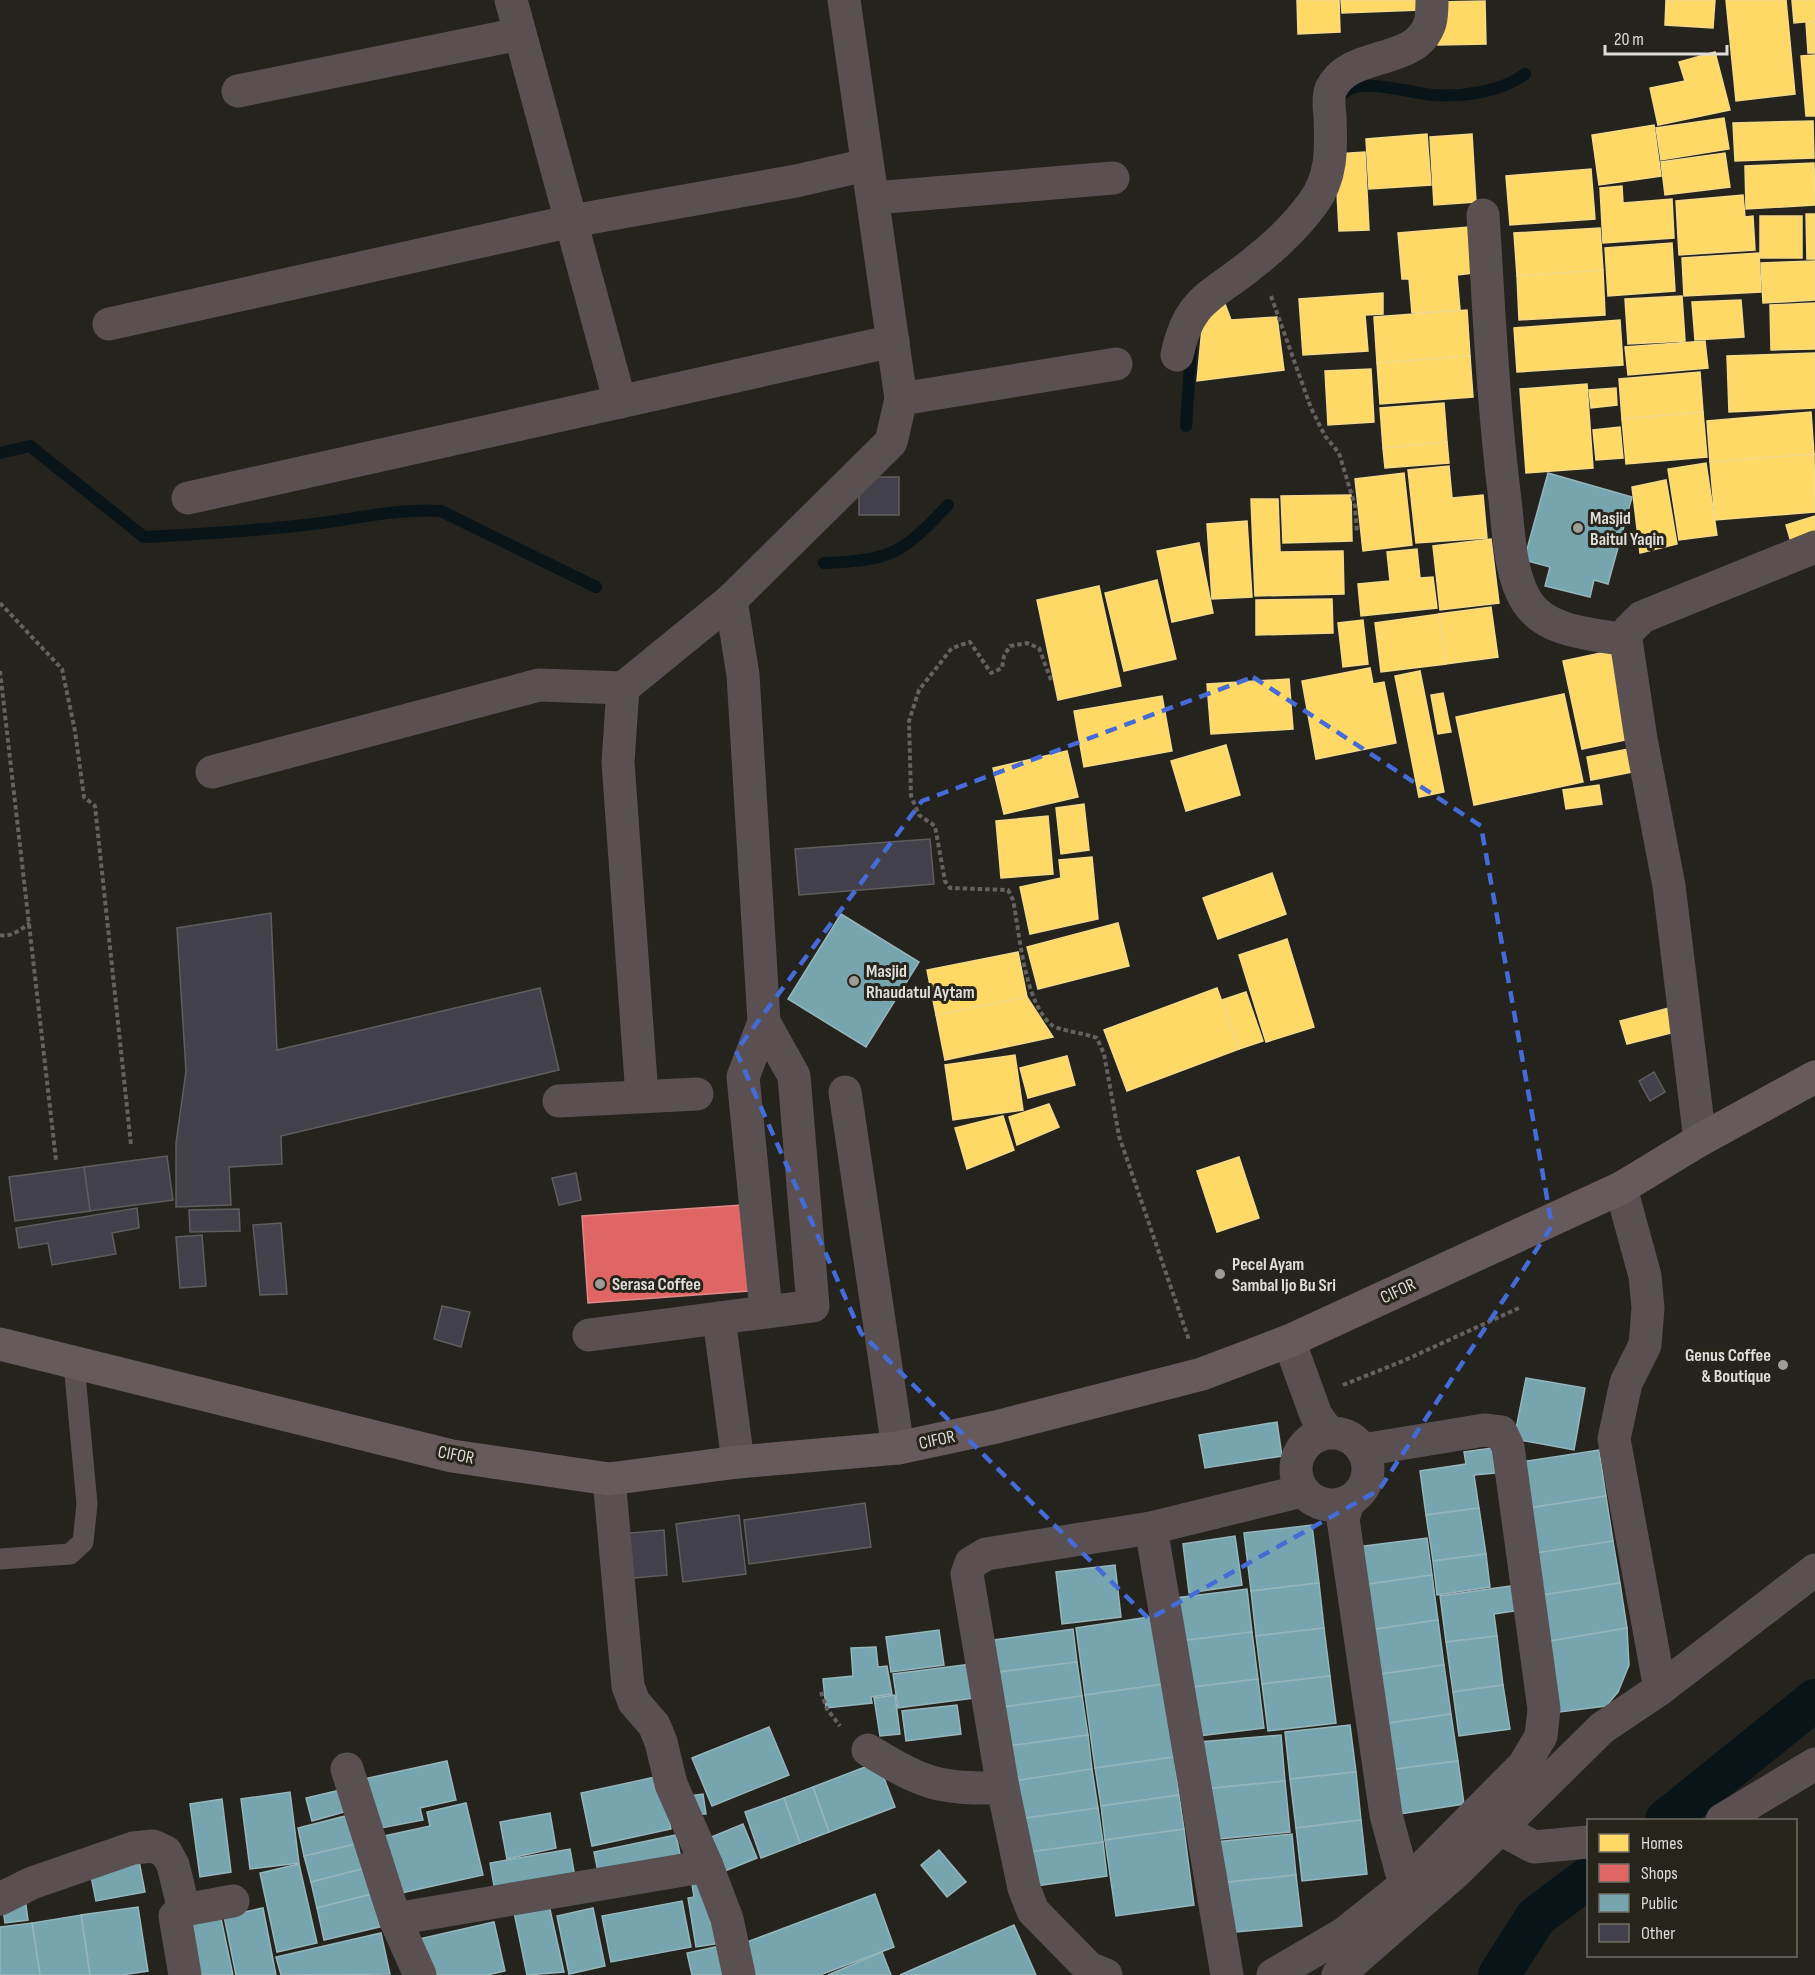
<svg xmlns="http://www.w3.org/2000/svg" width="1815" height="1975" viewBox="0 0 1815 1975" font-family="'Sofia Sans Condensed',sans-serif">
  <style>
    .homes { fill: #ffd966; stroke: #f5da88; stroke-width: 1.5 }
    .shops { fill: #e06666; stroke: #e08a88; stroke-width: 1.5 }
    .public { fill: #76a5af; stroke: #96b6bb; stroke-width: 1.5 }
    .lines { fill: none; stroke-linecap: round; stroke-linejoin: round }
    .stream { stroke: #081417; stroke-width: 12 }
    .canal { stroke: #081417; stroke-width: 42 }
    .building { fill: #42404a; stroke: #5f5e5e; stroke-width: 1.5 }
    .path { stroke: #676060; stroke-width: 4; stroke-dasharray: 4.5 3; stroke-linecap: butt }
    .lane { stroke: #5a5052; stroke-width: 21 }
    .street { stroke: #5a5052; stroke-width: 33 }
    .secondary { stroke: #665a5c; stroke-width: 33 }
    .marked { fill: none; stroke: #446bd8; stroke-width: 4.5; stroke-dasharray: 12 8; stroke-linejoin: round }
    .poi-dot { fill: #9e9c96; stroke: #27241b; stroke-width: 2 }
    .labels { text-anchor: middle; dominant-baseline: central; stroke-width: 6; stroke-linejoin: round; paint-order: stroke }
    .poi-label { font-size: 18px; font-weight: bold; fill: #dfddd7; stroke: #27241b; text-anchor: start }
    .street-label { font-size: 18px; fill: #dfddd7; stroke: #27241b }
  </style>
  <rect width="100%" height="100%" fill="#24231e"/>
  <!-- homes -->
  <g class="homes">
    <path d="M1297 0H1339L1340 32 1298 34Z"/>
    <path d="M1341 0H1421V10L1342 13Z"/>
    <path d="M1666 0H1715L1713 28 1665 25Z"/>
    <path d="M1726 0H1786L1795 94 1736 101Z"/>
    <path d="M1792 0H1815V21L1794 23Z"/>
    <path d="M1485 1 1486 44 1438 45 1437 2Z"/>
    <path d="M1806 22H1815V53H1808Z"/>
    <path d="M1715 52 1730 110 1658 125 1650 88 1685 81 1679 62Z"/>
    <path d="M1815 55V116H1806L1801 56Z"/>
    <path d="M1724 118 1729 149 1661 160 1656 128Z"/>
    <path d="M1813 121 1814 158 1735 161 1733 123Z"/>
    <path d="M1654 125 1661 176 1599 185 1592 135Z"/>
    <path d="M1427 134 1431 185 1369 189 1366 139Z"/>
    <path d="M1472 134 1476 202 1434 205 1430 137Z"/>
    <path d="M1365 152 1369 230 1339 231 1335 154Z"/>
    <path d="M1725 153 1730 187 1665 195 1661 162Z"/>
    <path d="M1814 163 1815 205 1746 209 1745 166Z"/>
    <path d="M1591 169 1595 219 1510 225 1506 176Z"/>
    <path d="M1622 186 1623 203 1672 199 1674 238 1603 243 1600 188Z"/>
    <path d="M1743 195 1745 217 1753 216 1755 250 1679 255 1676 201Z"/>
    <path d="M1806 214H1815V259H1807Z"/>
    <rect x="1760" y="216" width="42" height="42"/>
    <path d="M1469 227 1473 273 1457 275 1460 310 1412 313 1409 279H1402L1398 233Z"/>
    <path d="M1600 228 1603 270 1517 276 1514 233Z"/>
    <path d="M1672 243 1675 291 1608 296 1605 248Z"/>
    <path d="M1759 253 1761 292 1684 296 1682 258Z"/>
    <path d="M1815 261V300L1763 303 1761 263Z"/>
    <path d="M1603 270 1605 315 1519 320 1517 276Z"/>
    <path d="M1383 293V314L1365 315 1368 351 1303 355 1299 299Z"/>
    <path d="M1682 296 1685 341 1628 344 1625 299Z"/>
    <path d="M1741 300 1744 337 1695 340 1692 302Z"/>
    <path d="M1815 303V349L1771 350 1770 305Z"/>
    <path d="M1225 304 1231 320 1277 317 1284 370 1197 381 1203 318Z"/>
    <path d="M1467 310 1470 356 1377 363 1374 317Z"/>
    <path d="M1620 320 1623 365 1517 372 1514 328Z"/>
    <path d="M1705 341 1708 368 1628 375 1625 347Z"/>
    <path d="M1815 353V408L1729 412 1727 356Z"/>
    <path d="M1470 356 1473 397 1380 404 1377 363Z"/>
    <path d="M1371 369 1374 422 1328 425 1325 371Z"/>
    <path d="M1700 372 1703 412 1622 419 1619 379Z"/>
    <path d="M1587 384 1593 468 1526 473 1520 389Z"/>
    <path d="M1616 388 1617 405 1591 408 1589 390Z"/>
    <path d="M1444 403 1447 442 1383 448 1380 408Z"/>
    <path d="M1703 412 1707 457 1626 464 1622 419Z"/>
    <path d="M1811 412 1814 454 1710 462 1707 421Z"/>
    <path d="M1620 427 1623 458 1596 460 1593 430Z"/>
    <path d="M1447 442 1449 463 1385 468 1383 448Z"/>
    <path d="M1814 454 1815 512 1715 520 1710 462Z"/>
    <path d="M1706 463 1717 535 1679 540 1668 469Z"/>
    <path d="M1449 466 1452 498 1483 495 1487 538 1416 543 1408 470Z"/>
    <path d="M1404 473 1412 545 1363 551 1355 479Z"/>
    <path d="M1666 480 1677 544 1640 553 1632 487Z"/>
    <path d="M1351 495 1352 541 1283 543 1281 496Z"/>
    <path d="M1251 499H1278L1280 552 1343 551 1344 594 1255 596Z"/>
    <path d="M1815 516V542L1793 549 1786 525Z"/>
    <path d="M1247 521 1252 597 1212 599 1207 524Z"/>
    <path d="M1491 539 1499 603 1440 610 1433 546Z"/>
    <path d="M1199 543 1213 613 1172 622 1157 551Z"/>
    <path d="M1417 549 1420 578 1433 577 1437 608 1361 616 1358 584 1390 581 1387 552Z"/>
    <path d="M1157 580 1176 659 1124 671 1105 593Z"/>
    <path d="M1099 586 1121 686 1058 700 1037 600Z"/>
    <path d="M1332 599 1333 633 1256 635V600Z"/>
    <path d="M1491 607 1498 657 1446 664 1439 614Z"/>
    <path d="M1439 614 1446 664 1381 672 1375 623Z"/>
    <path d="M1363 620 1368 664 1343 667 1338 623Z"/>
    <path d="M1615 650 1635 738 1582 749 1563 661Z"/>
    <path d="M1370 668 1373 684 1384 682 1396 743 1316 759 1302 681Z"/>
    <path d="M1420 671 1444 792 1419 797 1395 676Z"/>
    <path d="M1289 679 1293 729 1211 734 1207 684Z"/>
    <path d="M1443 693 1451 732 1438 734 1431 695Z"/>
    <path d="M1564 694 1583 782 1474 805 1456 717Z"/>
    <path d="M1162 696 1172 751 1084 767 1074 711Z"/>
    <path d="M1226 745 1240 795 1186 811 1171 761Z"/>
    <path d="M1634 748 1638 771 1591 780 1587 757Z"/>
    <path d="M1067 751 1078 797 1004 814 993 768Z"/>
    <path d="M1599 785 1602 804 1566 809 1563 790Z"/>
    <path d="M1084 804 1089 850 1061 854 1056 808Z"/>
    <path d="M1048 816 1053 874 1001 878 996 821Z"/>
    <path d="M1092 857 1098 919 1030 934 1020 887 1061 878 1059 860Z"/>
    <path d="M1272 873 1286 914 1218 939 1203 898Z"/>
    <path d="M1118 923 1129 966 1038 989 1027 947Z"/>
    <path d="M1287 939 1314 1027 1266 1042 1239 955Z"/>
    <path d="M1018 952 1027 997 936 1015 927 970Z"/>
    <path d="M1217 988 1239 1049 1127 1091 1104 1030Z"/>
    <path d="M1246 992 1263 1041 1239 1049 1222 1000Z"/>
    <path d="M1027 997 1053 1037 945 1060 936 1015Z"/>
    <path d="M1669 1008 1675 1032 1627 1044 1620 1021Z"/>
    <path d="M1015 1055 1023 1110 953 1120 945 1065Z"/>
    <path d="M1067 1056 1075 1085 1028 1098 1020 1068Z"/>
    <path d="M1049 1104 1059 1127 1017 1145 1009 1117Z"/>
    <path d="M1003 1116 1014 1150 967 1169 955 1128Z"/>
    <path d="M1239 1157 1259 1218 1217 1232 1197 1171Z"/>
  </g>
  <!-- shops -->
  <path class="shops" d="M742 1205 749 1291 588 1303 582 1216Z"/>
  <!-- public -->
  <g class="public">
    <path d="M1548 473 1632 497 1608 584 1594 580 1590 597 1545 586 1550 567 1524 560Z"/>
    <path d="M841 914 919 962 866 1047 788 999Z"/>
    <path d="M1526 1378 1585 1388 1574 1450 1514 1439Z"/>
    <path d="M1277 1422 1282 1456 1205 1468 1199 1435Z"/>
    <path d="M1492 1448 1495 1473 1474 1475 1479 1508 1426 1515 1420 1471 1466 1464 1464 1452Z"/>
    <path d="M1599 1450 1606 1496 1529 1508 1521 1462Z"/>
    <path d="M1606 1496 1613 1541 1536 1553 1529 1508Z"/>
    <path d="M1479 1508 1486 1554 1433 1561 1426 1515Z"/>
    <path d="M1312 1525 1319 1583 1251 1591 1244 1533Z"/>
    <path d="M1235 1536 1242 1585 1189 1593 1183 1544Z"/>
    <path d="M1427 1538 1432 1575 1362 1585 1357 1547Z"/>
    <path d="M1613 1541 1620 1583 1543 1595 1536 1553Z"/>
    <path d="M1486 1554 1490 1587 1437 1595 1433 1561Z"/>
    <path d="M1115 1565 1121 1617 1062 1624 1056 1572Z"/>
    <path d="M1432 1575 1438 1620 1369 1630 1362 1585Z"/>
    <path d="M1319 1583 1324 1628 1256 1636 1251 1591Z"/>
    <path d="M1620 1583 1627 1628 1550 1641 1543 1595Z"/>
    <path d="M1517 1585 1520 1610 1494 1614 1497 1636 1446 1642 1440 1596Z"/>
    <path d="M1247 1589 1252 1632 1180 1641 1175 1598Z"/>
    <path d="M1155 1616 1164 1684 1085 1695 1076 1628Z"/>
    <path d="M1438 1620 1444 1665 1374 1675 1369 1630Z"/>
    <path d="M1324 1628 1330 1676 1262 1684 1256 1636Z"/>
    <path d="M1627 1628 1629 1665 1618 1692 1606 1706 1560 1712 1550 1641Z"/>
    <path d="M1073 1629 1077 1662 999 1672 994 1640Z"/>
    <path d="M939 1630 944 1665 891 1672 886 1637Z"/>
    <path d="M1252 1632 1258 1679 1185 1688 1180 1641Z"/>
    <path d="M1497 1636 1503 1685 1453 1692 1446 1642Z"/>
    <path d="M876 1647 878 1667 887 1666 892 1694 871 1697 872 1703 826 1708 823 1679 853 1676 851 1648Z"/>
    <path d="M1077 1662 1082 1696 1003 1707 999 1672Z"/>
    <path d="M971 1664 974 1698 898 1708 893 1674Z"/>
    <path d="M1444 1665 1451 1714 1382 1724 1374 1675Z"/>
    <path d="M1330 1676 1336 1723 1268 1731 1262 1684Z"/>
    <path d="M1258 1679 1264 1728 1191 1737 1185 1688Z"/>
    <path d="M1164 1684 1174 1757 1095 1768 1085 1695Z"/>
    <path d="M1503 1685 1510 1729 1459 1736 1453 1692Z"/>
    <path d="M895 1695 900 1734 880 1736 874 1698Z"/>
    <path d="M1082 1696 1088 1735 1009 1746 1003 1707Z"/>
    <path d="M957 1705 961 1734 906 1741 902 1711Z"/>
    <path d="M1451 1714 1458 1761 1388 1770 1382 1724Z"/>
    <path d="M1350 1725 1356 1772 1290 1779 1285 1732Z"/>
    <path d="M769 1727 789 1775 712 1806 692 1758Z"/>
    <path d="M1088 1735 1092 1769 1014 1781 1009 1746Z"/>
    <path d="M1281 1735 1285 1781 1204 1789 1199 1742Z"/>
    <path d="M1174 1757 1179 1795 1101 1806 1095 1768Z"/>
    <path d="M447 1761 456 1800 420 1808 423 1820 371 1830 359 1780Z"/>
    <path d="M1458 1761 1464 1804 1394 1815 1388 1770Z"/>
    <path d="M878 1762 895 1807 829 1832 813 1787Z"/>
    <path d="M1092 1769 1098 1808 1019 1819 1014 1781Z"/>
    <path d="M1356 1772 1361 1820 1296 1828 1290 1779Z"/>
    <path d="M660 1776 671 1829 592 1846 581 1793Z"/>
    <path d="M1285 1781 1290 1832 1209 1840 1204 1789Z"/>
    <path d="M813 1787 829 1832 800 1843 784 1798Z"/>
    <path d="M349 1788 355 1809 312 1821 306 1798Z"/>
    <path d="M290 1792 299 1863 250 1869 241 1799Z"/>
    <path d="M703 1794 706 1814H690L680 1797Z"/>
    <path d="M1179 1795 1184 1829 1105 1840 1101 1806Z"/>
    <path d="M784 1798 800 1843 761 1858 745 1812Z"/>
    <path d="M222 1799 231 1872 200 1877 190 1804Z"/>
    <path d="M466 1803 483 1875 392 1895 379 1837 430 1826 427 1812Z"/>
    <path d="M1098 1808 1103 1842 1023 1853 1019 1819Z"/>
    <path d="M550 1813 556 1848 507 1859 500 1822Z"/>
    <path d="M353 1814 360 1843 304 1856 298 1828Z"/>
    <path d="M1361 1820 1367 1874 1302 1881 1296 1828Z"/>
    <path d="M743 1824 757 1858 715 1875 702 1841Z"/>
    <path d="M1184 1829 1194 1905 1116 1916 1105 1840Z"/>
    <path d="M1292 1834 1296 1875 1219 1883 1215 1842Z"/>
    <path d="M676 1835 682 1864 600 1881 594 1852Z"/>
    <path d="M1103 1842 1107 1876 1029 1887 1023 1853Z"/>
    <path d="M360 1843 366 1868 311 1882 304 1856Z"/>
    <path d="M570 1849 576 1883 496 1897 490 1863Z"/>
    <path d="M939 1850 966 1882 947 1897 921 1865Z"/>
    <path d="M139 1861 145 1892 96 1901 90 1871Z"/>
    <path d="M299 1864 317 1943 277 1952 260 1873Z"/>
    <path d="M366 1868 372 1894 317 1908 311 1882Z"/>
    <path d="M690 1871 710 1895 722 1943 696 1947 688 1898 694 1897Z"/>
    <path d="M1296 1875 1302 1926 1225 1933 1219 1883Z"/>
    <path d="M372 1894 380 1927 324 1940 317 1908Z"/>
    <path d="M875 1894 894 1947 820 1975H750L739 1945Z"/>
    <path d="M25 1898 28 1920 5 1923 2 1901Z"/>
    <path d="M682 1901 691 1947 611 1962 602 1916Z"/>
    <path d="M549 1905 564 1972 527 1975 514 1912Z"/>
    <path d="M138 1907 148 1971 122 1975H90L81 1915Z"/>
    <path d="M263 1908 276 1975H236L224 1916Z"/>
    <path d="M593 1908 605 1966 569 1974 557 1916Z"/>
    <path d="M220 1914 233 1975H196L185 1921Z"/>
    <path d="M81 1915 90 1975H40L32 1923Z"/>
    <path d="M494 1922 505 1971 487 1975H427L419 1939Z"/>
    <path d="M32 1923 40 1975H0V1927Z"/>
    <path d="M1014 1925 1036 1975H900Z"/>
    <path d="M381 1933 390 1974 281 1975 276 1957Z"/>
    <path d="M725 1945 732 1975H692L687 1953Z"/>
    <path d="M882 1952 891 1975H828Z"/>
  </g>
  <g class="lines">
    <!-- stream -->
    <g class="stream">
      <path d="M1339 97C1342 95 1347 90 1350 89 1371 80 1411 93 1433 95 1462 97 1502 92 1525 74"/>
      <path d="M1186 426 1191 349"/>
      <path d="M0 453 30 446 144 537C201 534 257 531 313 524 356 519 398 508 441 511L596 587"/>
      <path d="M824 563C892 560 902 554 948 505"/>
    </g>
    <!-- canal -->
    <g class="canal">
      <path d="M1666 1820 1815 1700"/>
      <path d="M1499 1975 1536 1917 1588 1878"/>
    </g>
  </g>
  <!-- building -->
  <g class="building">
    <rect x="859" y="477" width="40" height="38"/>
    <path d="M930 839 934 884 799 895 795 849Z"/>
    <path d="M271 913 277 1050 540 988 559 1070 281 1136 282 1164 229 1167 231 1205 176 1207V1143L186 1071 177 928Z"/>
    <path d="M1654 1072 1665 1092 1650 1101 1639 1081Z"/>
    <path d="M167 1156 173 1200 90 1211 84 1167Z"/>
    <path d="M84 1167 90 1211 15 1221 9 1177Z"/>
    <path d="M576 1173 581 1200 559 1205 552 1178Z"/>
    <path d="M137 1208 139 1228 112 1233 116 1254 52 1265 48 1243 19 1248 16 1228Z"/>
    <path d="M239 1209 240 1231 190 1232 189 1210Z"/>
    <path d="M281 1223 287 1294 260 1295 253 1225Z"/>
    <path d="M202 1235 206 1286 180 1288 176 1237Z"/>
    <path d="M442 1306 470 1312 461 1347 434 1339Z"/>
    <path d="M865 1503 871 1547 749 1564 744 1520Z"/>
    <path d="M739 1515 746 1574 683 1582 676 1524Z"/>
    <path d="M664 1530 667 1575 623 1579 620 1534Z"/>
  </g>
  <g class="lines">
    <!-- path -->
    <g class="path">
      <path d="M1271 296 1311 408 1325 436 1339 453 1355 506 1357 533"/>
      <path d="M0 603 62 669 75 731 84 797 95 806 131 1145"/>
      <path d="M0 671 56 1160"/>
      <path d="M1051 680 1039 648 1027 643 1010 646 1004 656 1002 668 991 673 970 642 952 648 919 690 909 721 911 796 919 815 935 826 945 881 950 888 1008 890 1013 900C1020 934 1024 1004 1053 1026 1059 1030 1087 1034 1097 1038L1104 1054 1119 1136 1189 1340"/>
      <path d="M0 935C11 938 21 929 30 923"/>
      <path d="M1343 1385 1403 1361 1521 1307"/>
      <path d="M821 1692 827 1709 840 1726"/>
    </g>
    <!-- lane -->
    <path class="lane" d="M0 1559 70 1554 83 1542 87 1504 74 1364"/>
    <!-- street -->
    <g class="street">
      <path d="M511 0 620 402"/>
      <path d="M238 91 519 34"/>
      <path d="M874 198 1113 178"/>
      <path d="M1483 215C1489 310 1493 405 1505 500 1509 532 1509 573 1527 602 1547 633 1594 634 1626 640"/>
      <path d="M109 324 572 221 796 181 866 165"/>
      <path d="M1177 355C1189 298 1212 297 1252 264 1274 247 1297 225 1313 203 1333 176 1331 147 1330 116 1329 108 1328 96 1331 89 1350 49 1416 67 1430 23 1432 16 1432 7 1432 0"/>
      <path d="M901 399 1116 364"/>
      <path d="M188 498 893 341"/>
      <path d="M731 600 743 675 764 1022 743 1077 766 1311"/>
      <path d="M212 772 539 685 623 688"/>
      <path d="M845 1092 898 1448"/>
      <path d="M642 1096 618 762 623 688 731 600 891 442 901 399 844 0"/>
      <path d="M559 1101 697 1094"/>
      <path d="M1700 1140 1669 886 1641 739 1626 640 1628 631 1642 617 1815 547"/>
      <path d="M1621 1188 1645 1276 1648 1308 1645 1345 1626 1383 1614 1439 1660 1689"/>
      <path d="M719 1318 813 1306 794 1076 764 1022"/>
      <path d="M589 1335 719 1318 738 1462"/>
      <path d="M1289 1341 1316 1415 1328 1432"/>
      <circle cx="1332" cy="1469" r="36"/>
      <path d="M609 1479 628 1686 634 1702 654 1725 661 1742 671 1784 707 1866 727 1919 739 1975"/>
      <path d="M1348 1502 1343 1519 1386 1815 1405 1885"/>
      <path d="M1151 1528 1227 1975"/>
      <path d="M868 1750C924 1784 937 1789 1003 1788"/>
      <path d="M347 1769 395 1919 420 1975"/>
      <path d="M1722 1820 1815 1764"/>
      <path d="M1500 1829 1534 1847 1588 1842"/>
      <path d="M0 1899 32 1883 133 1848 153 1846 166 1852 173 1865 184 1910"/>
      <path d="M395 1919 707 1866"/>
      <path d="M185 1975 175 1916 184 1910 233 1901"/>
      <path d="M1106 1975 1089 1968 1033 1911 1024 1888 1003 1788 967 1574 971 1563 986 1554 1151 1528 1302 1491"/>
      <path d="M1273 1975 1345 1933 1405 1885 1524 1765 1541 1736 1544 1709 1508 1447 1501 1432 1484 1430 1363 1450"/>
      <path d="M1338 1975 1457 1871 1602 1728 1660 1689 1815 1570"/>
    </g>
    <!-- secondary -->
    <path class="secondary" d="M0 1344 452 1456 609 1479 738 1462 898 1448 996 1427 1202 1374 1289 1341 1621 1188 1700 1140 1815 1077"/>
  </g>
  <!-- marked area -->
  <path class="marked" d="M1253 677 1481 826 1552 1226 1379 1490 1149 1619 861 1333 736 1051 922 801Z"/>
  <!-- markers -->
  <g class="poi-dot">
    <circle cx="1578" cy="528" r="6"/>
    <circle cx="854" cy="981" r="6"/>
    <circle cx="1220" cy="1274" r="6"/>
    <circle cx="600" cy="1284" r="6"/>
    <circle cx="1783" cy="1365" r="6"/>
  </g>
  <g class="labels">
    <!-- poi labels -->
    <g class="poi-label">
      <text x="1590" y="518">Masjid<tspan x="1590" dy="21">Baitul Yaqin</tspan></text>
      <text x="866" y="971">Masjid<tspan x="866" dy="21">Rhaudatul Aytam</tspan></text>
      <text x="1232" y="1264">Pecel Ayam<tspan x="1232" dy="21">Sambal Ijo Bu Sri</tspan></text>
      <text x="612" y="1284">Serasa Coffee</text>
      <text x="1771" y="1355" text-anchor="end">Genus Coffee<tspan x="1771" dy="21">&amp; Boutique</tspan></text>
    </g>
    <!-- street labels -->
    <g class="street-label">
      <text transform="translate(1398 1291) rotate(-25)">CIFOR</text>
      <text transform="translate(937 1440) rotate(-12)">CIFOR</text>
      <text transform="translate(456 1455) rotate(11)">CIFOR</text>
    </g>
  </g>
  <!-- legend -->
  <rect x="1587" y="1819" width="210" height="138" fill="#27241b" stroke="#716e66" stroke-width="1.5"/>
  <rect x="1599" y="1834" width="30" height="18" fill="#ffd966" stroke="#716e66" stroke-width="1.5"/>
  <text x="1641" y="1849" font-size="18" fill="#dfddd7">Homes</text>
  <rect x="1599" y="1864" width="30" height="18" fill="#e06666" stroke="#716e66" stroke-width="1.5"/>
  <text x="1641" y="1879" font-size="18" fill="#dfddd7">Shops</text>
  <rect x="1599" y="1894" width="30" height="18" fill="#76a5af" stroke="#716e66" stroke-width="1.5"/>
  <text x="1641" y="1909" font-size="18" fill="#dfddd7">Public</text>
  <rect x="1599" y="1924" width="30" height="18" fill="#42404a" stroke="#716e66" stroke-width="1.5"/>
  <text x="1641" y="1939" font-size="18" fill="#dfddd7">Other</text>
  <!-- scale -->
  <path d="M1605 45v9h122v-9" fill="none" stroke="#dfddd7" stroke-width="3"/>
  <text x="1614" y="45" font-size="18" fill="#dfddd7" stroke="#27241b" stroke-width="4.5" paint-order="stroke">20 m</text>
</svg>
